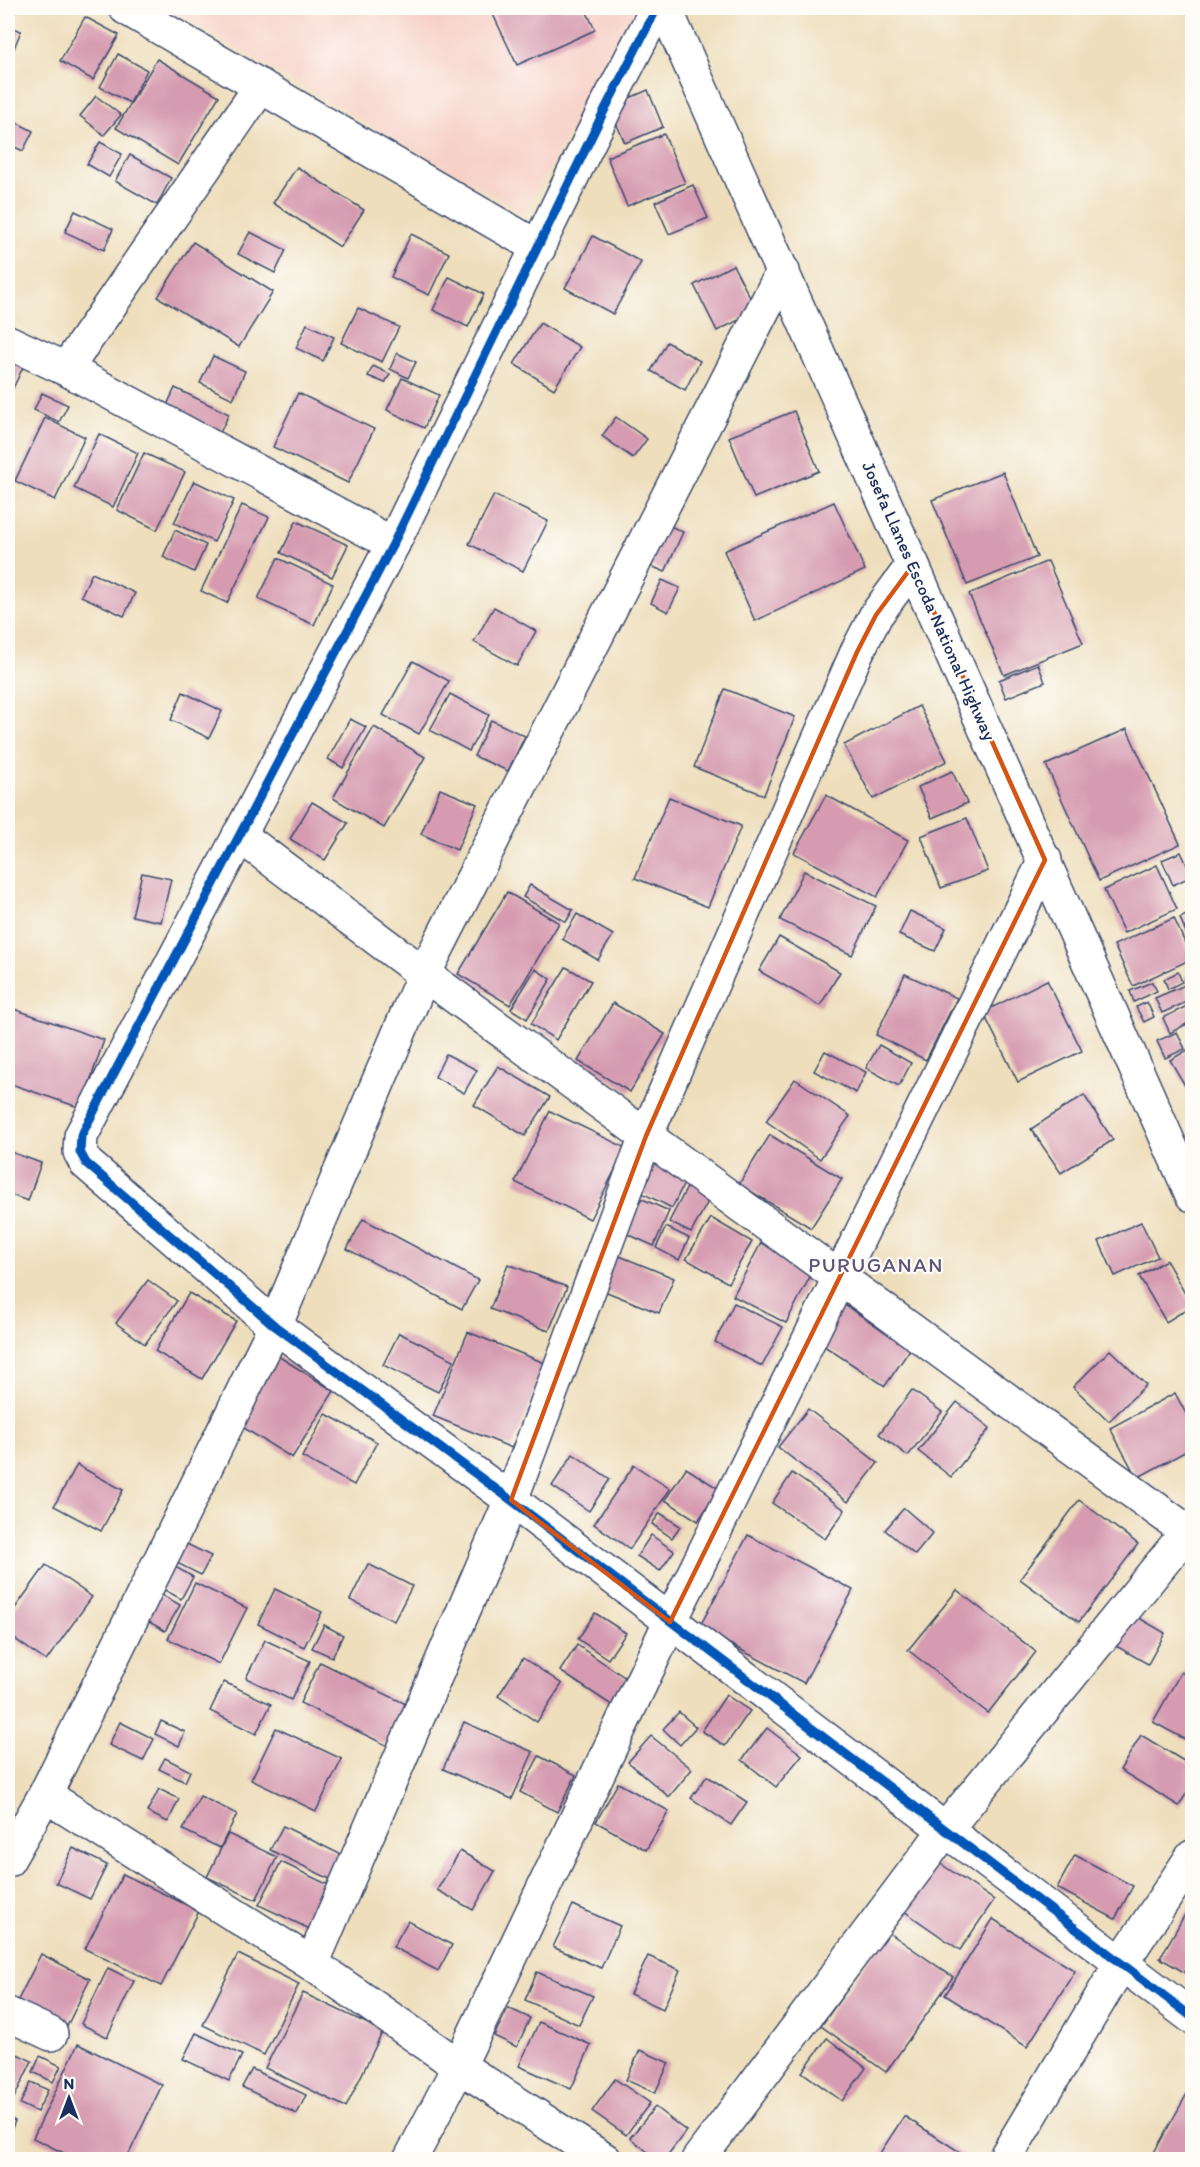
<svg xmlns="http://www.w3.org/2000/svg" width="1200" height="2167" viewBox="0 0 1200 2167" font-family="Itim,sans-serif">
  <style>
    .built { fill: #f7d1c8 }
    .building { fill: #d69bb0 }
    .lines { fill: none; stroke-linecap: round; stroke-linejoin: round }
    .minor-casing { stroke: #3b496c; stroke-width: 36 }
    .major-casing { stroke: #3b496c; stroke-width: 36 }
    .minor { stroke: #fff; stroke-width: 33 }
    .major { stroke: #fff; stroke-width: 33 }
    .cycleway-casing { stroke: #fdfcf7; stroke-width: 13 }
    .cycleway { stroke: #0057b8; stroke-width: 9 }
    .marked { fill: none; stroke: #d45514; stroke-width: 4.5; stroke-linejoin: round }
    .labels { text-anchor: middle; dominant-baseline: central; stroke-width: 4.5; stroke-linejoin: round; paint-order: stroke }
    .street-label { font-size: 18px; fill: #1b2f5e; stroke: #fdfcf7 }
    .quarter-label { font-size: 21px; letter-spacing: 1.5px; fill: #5c557b; stroke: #fdfcf7 }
  </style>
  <rect width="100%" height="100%" fill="#fdfcf7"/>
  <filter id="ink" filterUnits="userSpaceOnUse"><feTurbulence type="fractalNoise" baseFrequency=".0167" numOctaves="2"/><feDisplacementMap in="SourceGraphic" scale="12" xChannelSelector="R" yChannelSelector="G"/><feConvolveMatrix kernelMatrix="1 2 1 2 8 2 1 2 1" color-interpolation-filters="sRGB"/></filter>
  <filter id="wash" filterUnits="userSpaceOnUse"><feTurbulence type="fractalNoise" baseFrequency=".008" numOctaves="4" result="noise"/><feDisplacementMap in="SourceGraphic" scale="24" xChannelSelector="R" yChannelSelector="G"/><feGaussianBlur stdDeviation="1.35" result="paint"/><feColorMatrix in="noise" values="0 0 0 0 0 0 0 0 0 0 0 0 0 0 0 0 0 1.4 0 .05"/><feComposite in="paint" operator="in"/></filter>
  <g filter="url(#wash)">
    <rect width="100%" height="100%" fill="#eedebc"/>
    <!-- built -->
    <path class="built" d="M166 8H635L637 12 524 213Z"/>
    <g id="blocks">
      <!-- building -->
      <g class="building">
        <path d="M490 8H585L595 30 517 65Z"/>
        <path d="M85 17 119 35 93 80 60 61Z"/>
        <path d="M8 26 21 31 8 63Z"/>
        <path d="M118 54 147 70 130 103 100 87Z"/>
        <path d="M157 59 219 96 178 165 116 128Z"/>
        <path d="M648 90 663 127 625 143 609 107Z"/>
        <path d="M96 96 121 115 104 135 80 116Z"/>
        <path d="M8 118 33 131 23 151 8 144Z"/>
        <path d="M664 134 685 183 627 206 607 157Z"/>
        <path d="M100 142 122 154 109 177 87 164Z"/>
        <path d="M130 155 171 178 157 205 115 181Z"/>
        <path d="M297 167 364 210 340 247 273 203Z"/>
        <path d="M693 185 708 218 669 234 655 202Z"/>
        <path d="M75 211 113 229 104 250 65 232Z"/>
        <path d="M250 232 286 250 275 273 238 254Z"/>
        <path d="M411 234 449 253 429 295 391 277Z"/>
        <path d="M593 236 641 262 613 314 565 288Z"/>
        <path d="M193 242 273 292 239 347 158 297Z"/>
        <path d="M733 265 757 311 717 331 694 285Z"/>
        <path d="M449 277 484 294 468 327 433 310Z"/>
        <path d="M358 308 399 327 382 362 341 343Z"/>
        <path d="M540 323 580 347 554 389 514 364Z"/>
        <path d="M307 324 334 337 323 361 296 348Z"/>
        <path d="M667 342 700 361 685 390 651 371Z"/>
        <path d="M397 353 416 362 408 378 390 369Z"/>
        <path d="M213 356 245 371 233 399 200 383Z"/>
        <path d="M8 359 23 367 8 399Z"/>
        <path d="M373 366 390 374 385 383 368 376Z"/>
        <path d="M402 378 439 395 424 428 387 410Z"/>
        <path d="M175 388 229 414 216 441 162 416Z"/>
        <path d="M42 393 68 405 59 422 34 410Z"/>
        <path d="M298 393 374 429 348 483 273 447Z"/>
        <path d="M794 411 819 471 754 498 729 437Z"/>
        <path d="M616 417 647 439 633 458 602 436Z"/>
        <path d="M45 418 85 437 55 500 15 481Z"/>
        <path d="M99 434 138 453 113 507 74 488Z"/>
        <path d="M144 453 185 472 157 530 117 510Z"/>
        <path d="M1003 472 1037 557 967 585 932 500Z"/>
        <path d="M194 481 234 500 214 542 174 523Z"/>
        <path d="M494 495 548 521 523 571 469 544Z"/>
        <path d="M834 502 865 570 755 621 724 551Z"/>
        <path d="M242 505 269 517 227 603 201 591Z"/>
        <path d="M296 521 348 545 332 577 281 553Z"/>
        <path d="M664 523 683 532 665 572 644 563Z"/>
        <path d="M175 530 206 545 194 572 163 557Z"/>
        <path d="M278 558 333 584 314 625 258 599Z"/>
        <path d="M1048 561 1083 643 1004 675 969 594Z"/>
        <path d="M92 573 135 593 124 616 81 596Z"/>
        <path d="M662 580 680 588 668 612 651 603Z"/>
        <path d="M494 607 536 631 517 666 474 642Z"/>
        <path d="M413 661 449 681 419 734 383 715Z"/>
        <path d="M1038 664 1045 682 1006 698 999 680Z"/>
        <path d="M725 689 795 717 764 795 694 767Z"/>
        <path d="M183 692 222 711 209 738 171 720Z"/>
        <path d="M450 694 489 715 469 751 430 730Z"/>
        <path d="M919 706 947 761 873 799 844 745Z"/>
        <path d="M350 719 366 727 343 768 328 759Z"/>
        <path d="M491 720 525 736 508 771 474 756Z"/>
        <path d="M374 727 425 757 384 828 333 798Z"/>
        <path d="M1127 729 1180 844 1099 881 1046 765Z"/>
        <path d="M952 771 967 803 932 818 918 787Z"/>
        <path d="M440 789 477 804 457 850 421 834Z"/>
        <path d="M826 795 908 840 877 897 794 853Z"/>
        <path d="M669 797 741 826 708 907 635 878Z"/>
        <path d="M312 802 348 823 325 860 290 839Z"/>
        <path d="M967 818 988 871 941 888 921 836Z"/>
        <path d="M1181 852 1192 876 1173 885 1162 860Z"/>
        <path d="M1157 865 1177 909 1124 933 1104 890Z"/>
        <path d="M804 871 876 906 852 955 780 920Z"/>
        <path d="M142 873 171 879 161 922 132 916Z"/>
        <path d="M530 885 573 910 566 922 523 897Z"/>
        <path d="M507 892 559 923 510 1005 458 974Z"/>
        <path d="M910 911 946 928 935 951 899 935Z"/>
        <path d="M1192 912V946L1180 918Z"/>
        <path d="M577 914 613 935 598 960 562 939Z"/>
        <path d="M1174 918 1192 959 1133 986 1114 945Z"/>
        <path d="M779 937 840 972 820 1006 759 971Z"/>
        <path d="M566 967 591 981 556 1040 531 1024Z"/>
        <path d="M535 969 551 979 527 1019 511 1009Z"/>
        <path d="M1178 972 1182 982 1168 989 1164 979Z"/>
        <path d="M1192 973V992L1185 977Z"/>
        <path d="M905 974 957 998 926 1060 876 1035Z"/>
        <path d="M1047 980 1082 1051 1018 1082 983 1012Z"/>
        <path d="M1152 982 1157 991 1134 1002 1130 991Z"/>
        <path d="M1185 985 1191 1000 1162 1013 1155 998Z"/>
        <path d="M1147 1002 1154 1017 1144 1022 1136 1007Z"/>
        <path d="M613 1003 665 1034 630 1092 578 1061Z"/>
        <path d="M1191 1004 1192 1021 1170 1033 1163 1018Z"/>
        <path d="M8 1007 104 1040 81 1108 8 1083Z"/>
        <path d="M1177 1032 1185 1049 1165 1058 1157 1041Z"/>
        <path d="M879 1045 911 1063 899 1086 866 1068Z"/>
        <path d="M1191 1048 1192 1086 1187 1089 1170 1060Z"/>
        <path d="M825 1051 866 1072 856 1093 814 1071Z"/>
        <path d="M446 1054 477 1070 464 1093 435 1077Z"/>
        <path d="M498 1066 550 1097 525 1136 474 1105Z"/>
        <path d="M795 1079 850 1116 820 1159 766 1121Z"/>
        <path d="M1084 1095 1113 1140 1061 1173 1031 1129Z"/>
        <path d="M550 1111 626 1148 590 1219 515 1182Z"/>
        <path d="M770 1135 842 1179 811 1228 739 1184Z"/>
        <path d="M8 1151 41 1163 28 1201 8 1194Z"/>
        <path d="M655 1159 688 1175 672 1208 638 1191Z"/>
        <path d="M691 1180 713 1192 691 1233 669 1222Z"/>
        <path d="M638 1197 669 1211 654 1246 623 1232Z"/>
        <path d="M711 1218 752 1242 728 1283 686 1259Z"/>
        <path d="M363 1219 478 1280 462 1309 347 1249Z"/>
        <path d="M1141 1222 1158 1257 1115 1276 1099 1241Z"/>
        <path d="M666 1227 689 1238 679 1260 656 1248Z"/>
        <path d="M761 1243 814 1269 786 1323 733 1296Z"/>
        <path d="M612 1253 674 1278 659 1313 597 1288Z"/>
        <path d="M1166 1260 1192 1306 1166 1322 1139 1276Z"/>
        <path d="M508 1264 567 1287 549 1331 490 1309Z"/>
        <path d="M148 1280 177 1301 145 1344 116 1323Z"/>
        <path d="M189 1293 236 1321 202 1379 155 1351Z"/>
        <path d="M840 1302 911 1348 885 1386 815 1340Z"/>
        <path d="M734 1303 783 1327 762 1366 715 1342Z"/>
        <path d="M468 1332 547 1364 512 1448 433 1416Z"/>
        <path d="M399 1333 454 1360 438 1392 383 1365Z"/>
        <path d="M1110 1350 1146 1385 1109 1421 1073 1387Z"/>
        <path d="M278 1356 334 1391 292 1458 236 1423Z"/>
        <path d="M912 1390 942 1412 908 1456 879 1434Z"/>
        <path d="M1175 1393 1192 1425V1448L1137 1478 1110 1428Z"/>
        <path d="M957 1402 990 1428 951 1477 918 1451Z"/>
        <path d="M808 1409 878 1463 848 1502 778 1447Z"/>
        <path d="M326 1414 377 1442 354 1485 302 1457Z"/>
        <path d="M573 1454 610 1479 589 1511 552 1486Z"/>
        <path d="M77 1465 123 1490 101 1531 54 1506Z"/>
        <path d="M634 1465 670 1489 630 1549 594 1524Z"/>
        <path d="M686 1468 719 1489 698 1521 665 1500Z"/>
        <path d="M792 1473 845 1510 825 1539 772 1503Z"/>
        <path d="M1079 1500 1138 1544 1079 1622 1020 1579Z"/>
        <path d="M904 1508 933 1533 915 1555 885 1530Z"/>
        <path d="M660 1513 680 1526 672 1538 652 1524Z"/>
        <path d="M651 1535 674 1551 660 1571 637 1556Z"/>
        <path d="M748 1535 853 1590 804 1683 699 1628Z"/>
        <path d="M179 1540 211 1556 201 1575 169 1559Z"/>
        <path d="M165 1561 193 1577 181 1599 152 1583Z"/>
        <path d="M368 1564 412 1586 394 1621 350 1600Z"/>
        <path d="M46 1565 92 1597 46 1661 8 1634V1618Z"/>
        <path d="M195 1583 247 1608 219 1664 168 1639Z"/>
        <path d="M152 1589 180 1605 165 1631 137 1615Z"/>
        <path d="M275 1589 322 1612 304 1647 258 1624Z"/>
        <path d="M957 1590 1036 1652 988 1713 908 1650Z"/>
        <path d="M595 1613 626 1633 608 1659 578 1639Z"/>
        <path d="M1134 1615 1165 1633 1148 1664 1116 1646Z"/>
        <path d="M324 1625 343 1635 332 1657 312 1648Z"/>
        <path d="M265 1640 310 1661 291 1700 246 1678Z"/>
        <path d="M577 1645 636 1685 619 1710 560 1671Z"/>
        <path d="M523 1658 562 1684 537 1722 498 1696Z"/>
        <path d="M320 1662 408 1705 388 1746 300 1703Z"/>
        <path d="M1181 1672 1192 1678V1743L1153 1722Z"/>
        <path d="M224 1682 271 1704 256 1734 210 1711Z"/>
        <path d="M726 1695 750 1711 725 1746 702 1731Z"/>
        <path d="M679 1712 696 1727 680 1745 663 1729Z"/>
        <path d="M161 1721 185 1732 179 1746 155 1734Z"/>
        <path d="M120 1722 154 1739 143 1761 109 1745Z"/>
        <path d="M464 1722 533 1752 512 1799 443 1769Z"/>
        <path d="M276 1728 342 1759 316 1811 251 1780Z"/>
        <path d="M767 1728 802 1755 776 1787 742 1760Z"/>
        <path d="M1141 1735 1192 1766V1784L1179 1806 1120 1770Z"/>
        <path d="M651 1736 692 1769 669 1797 628 1762Z"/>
        <path d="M539 1756 576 1775 557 1812 520 1792Z"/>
        <path d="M165 1758 190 1771 185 1782 159 1769Z"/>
        <path d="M707 1776 747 1802 731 1825 691 1798Z"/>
        <path d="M8 1783 13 1785 8 1796Z"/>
        <path d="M618 1783 669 1811 646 1850 596 1822Z"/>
        <path d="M159 1789 179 1799 168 1822 147 1812Z"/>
        <path d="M200 1796 237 1814 220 1848 183 1830Z"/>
        <path d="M283 1826 344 1856 332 1880 270 1850Z"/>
        <path d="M228 1834 277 1857 256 1900 207 1877Z"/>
        <path d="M73 1848 107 1865 90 1899 56 1883Z"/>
        <path d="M460 1851 495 1871 473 1910 437 1890Z"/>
        <path d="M1075 1855 1133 1886 1115 1919 1057 1888Z"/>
        <path d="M281 1862 335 1888 314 1931 259 1905Z"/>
        <path d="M938 1862 994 1900 960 1950 904 1911Z"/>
        <path d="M123 1874 199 1911 161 1986 85 1949Z"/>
        <path d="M573 1905 620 1926 601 1968 553 1947Z"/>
        <path d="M1187 1911 1192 1914V1977L1160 1958Z"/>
        <path d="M993 1919 1075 1971 1027 2047 945 1995Z"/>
        <path d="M408 1921 452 1945 438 1971 393 1947Z"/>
        <path d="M888 1932 953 1977 886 2072 821 2026Z"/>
        <path d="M41 1954 90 1979 67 2026 17 2002Z"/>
        <path d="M238 1954 299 1984 264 2055 203 2025Z"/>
        <path d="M648 1956 680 1970 663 2009 630 1994Z"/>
        <path d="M108 1968 134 1981 107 2037 81 2024Z"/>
        <path d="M537 1972 593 1996 579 2025 525 2000Z"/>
        <path d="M303 1993 383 2031 346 2107 265 2068Z"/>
        <path d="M508 2008 530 2018 517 2047 494 2036Z"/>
        <path d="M539 2022 591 2045 571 2089 519 2066Z"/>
        <path d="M196 2033 242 2055 229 2081 183 2059Z"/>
        <path d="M827 2038 866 2068 842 2101 802 2072Z"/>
        <path d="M78 2044 162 2085 126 2160H78L33 2138Z"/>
        <path d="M640 2050 669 2063 655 2093 626 2080Z"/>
        <path d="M11 2051 32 2061 13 2100 8 2097V2057Z"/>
        <path d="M40 2056 61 2066 53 2082 33 2072Z"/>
        <path d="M252 2069 306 2095 297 2114 242 2087Z"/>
        <path d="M615 2079 650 2103 626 2135 592 2111Z"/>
        <path d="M31 2082 48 2090 37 2112 20 2104Z"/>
        <path d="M1192 2085V2160H1158L1152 2156Z"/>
        <path d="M655 2107 686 2131 664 2160H658L630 2138Z"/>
        <path d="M904 2116 966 2156 963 2160H890L880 2153Z"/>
        <path d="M8 2117 15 2121 8 2137Z"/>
      </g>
    </g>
  </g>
  <g filter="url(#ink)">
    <use href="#blocks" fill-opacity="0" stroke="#3b496c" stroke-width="1.5"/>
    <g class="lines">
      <!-- minor casing -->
      <g class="minor-casing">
        <g id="minor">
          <path d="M126 8 539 248"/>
          <path d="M657 8 606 107 393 544 81 1136 80 1152 86 1163 275 1326 511 1500 1192 2017"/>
          <path d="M8 342 66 369 393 544"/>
          <path d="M66 369 261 86"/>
          <path d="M239 835 424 974 1192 1535"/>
          <path d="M45 1795 312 1964 459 2066 605 2160"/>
          <path d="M8 1860 45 1795 275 1326 424 974 783 271"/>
          <path d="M312 1964 511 1500 646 1136 857 652 876 615 913 565"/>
          <path d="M8 2014 51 2034"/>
          <path d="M410 2160 459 2066 670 1622 1045 860"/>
          <path d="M698 2160 946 1829 1188 1531"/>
          <path d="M1004 2160 1122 1962 1192 1857"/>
        </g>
      </g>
      <!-- major casing -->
      <g class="major-casing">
        <path id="major" d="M665 8 1192 1195"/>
      </g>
      <!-- minor -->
      <use href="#minor" class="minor"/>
      <!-- major -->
      <use href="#major" class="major"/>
      <!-- cycleway casing -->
      <g class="cycleway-casing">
        <path id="cycleway" d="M657 8 606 107 393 544 81 1136 80 1152 86 1163 275 1326 511 1500 1192 2017"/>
      </g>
      <!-- cycleway -->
      <use href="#cycleway" class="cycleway"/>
    </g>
  </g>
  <!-- marked area -->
  <path class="marked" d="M913 565 1045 860 670 1622 511 1500 646 1136 857 652 876 615Z"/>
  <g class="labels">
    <!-- street labels -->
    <g class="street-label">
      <text transform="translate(929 601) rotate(66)">Josefa Llanes Escoda National Highway</text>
    </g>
    <!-- quarter labels -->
    <g class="quarter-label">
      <text x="876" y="1264">PURUGANAN</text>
    </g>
  </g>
  <!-- margin -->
  <rect width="1200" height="2167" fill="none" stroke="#fdfcf7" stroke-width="30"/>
  <!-- north arrow -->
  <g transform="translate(69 2098)" stroke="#fdfcf7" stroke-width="4.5" paint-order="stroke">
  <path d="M0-4.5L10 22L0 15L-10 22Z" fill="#1b2f5e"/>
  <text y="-9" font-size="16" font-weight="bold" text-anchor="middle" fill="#1b2f5e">N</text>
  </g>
</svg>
